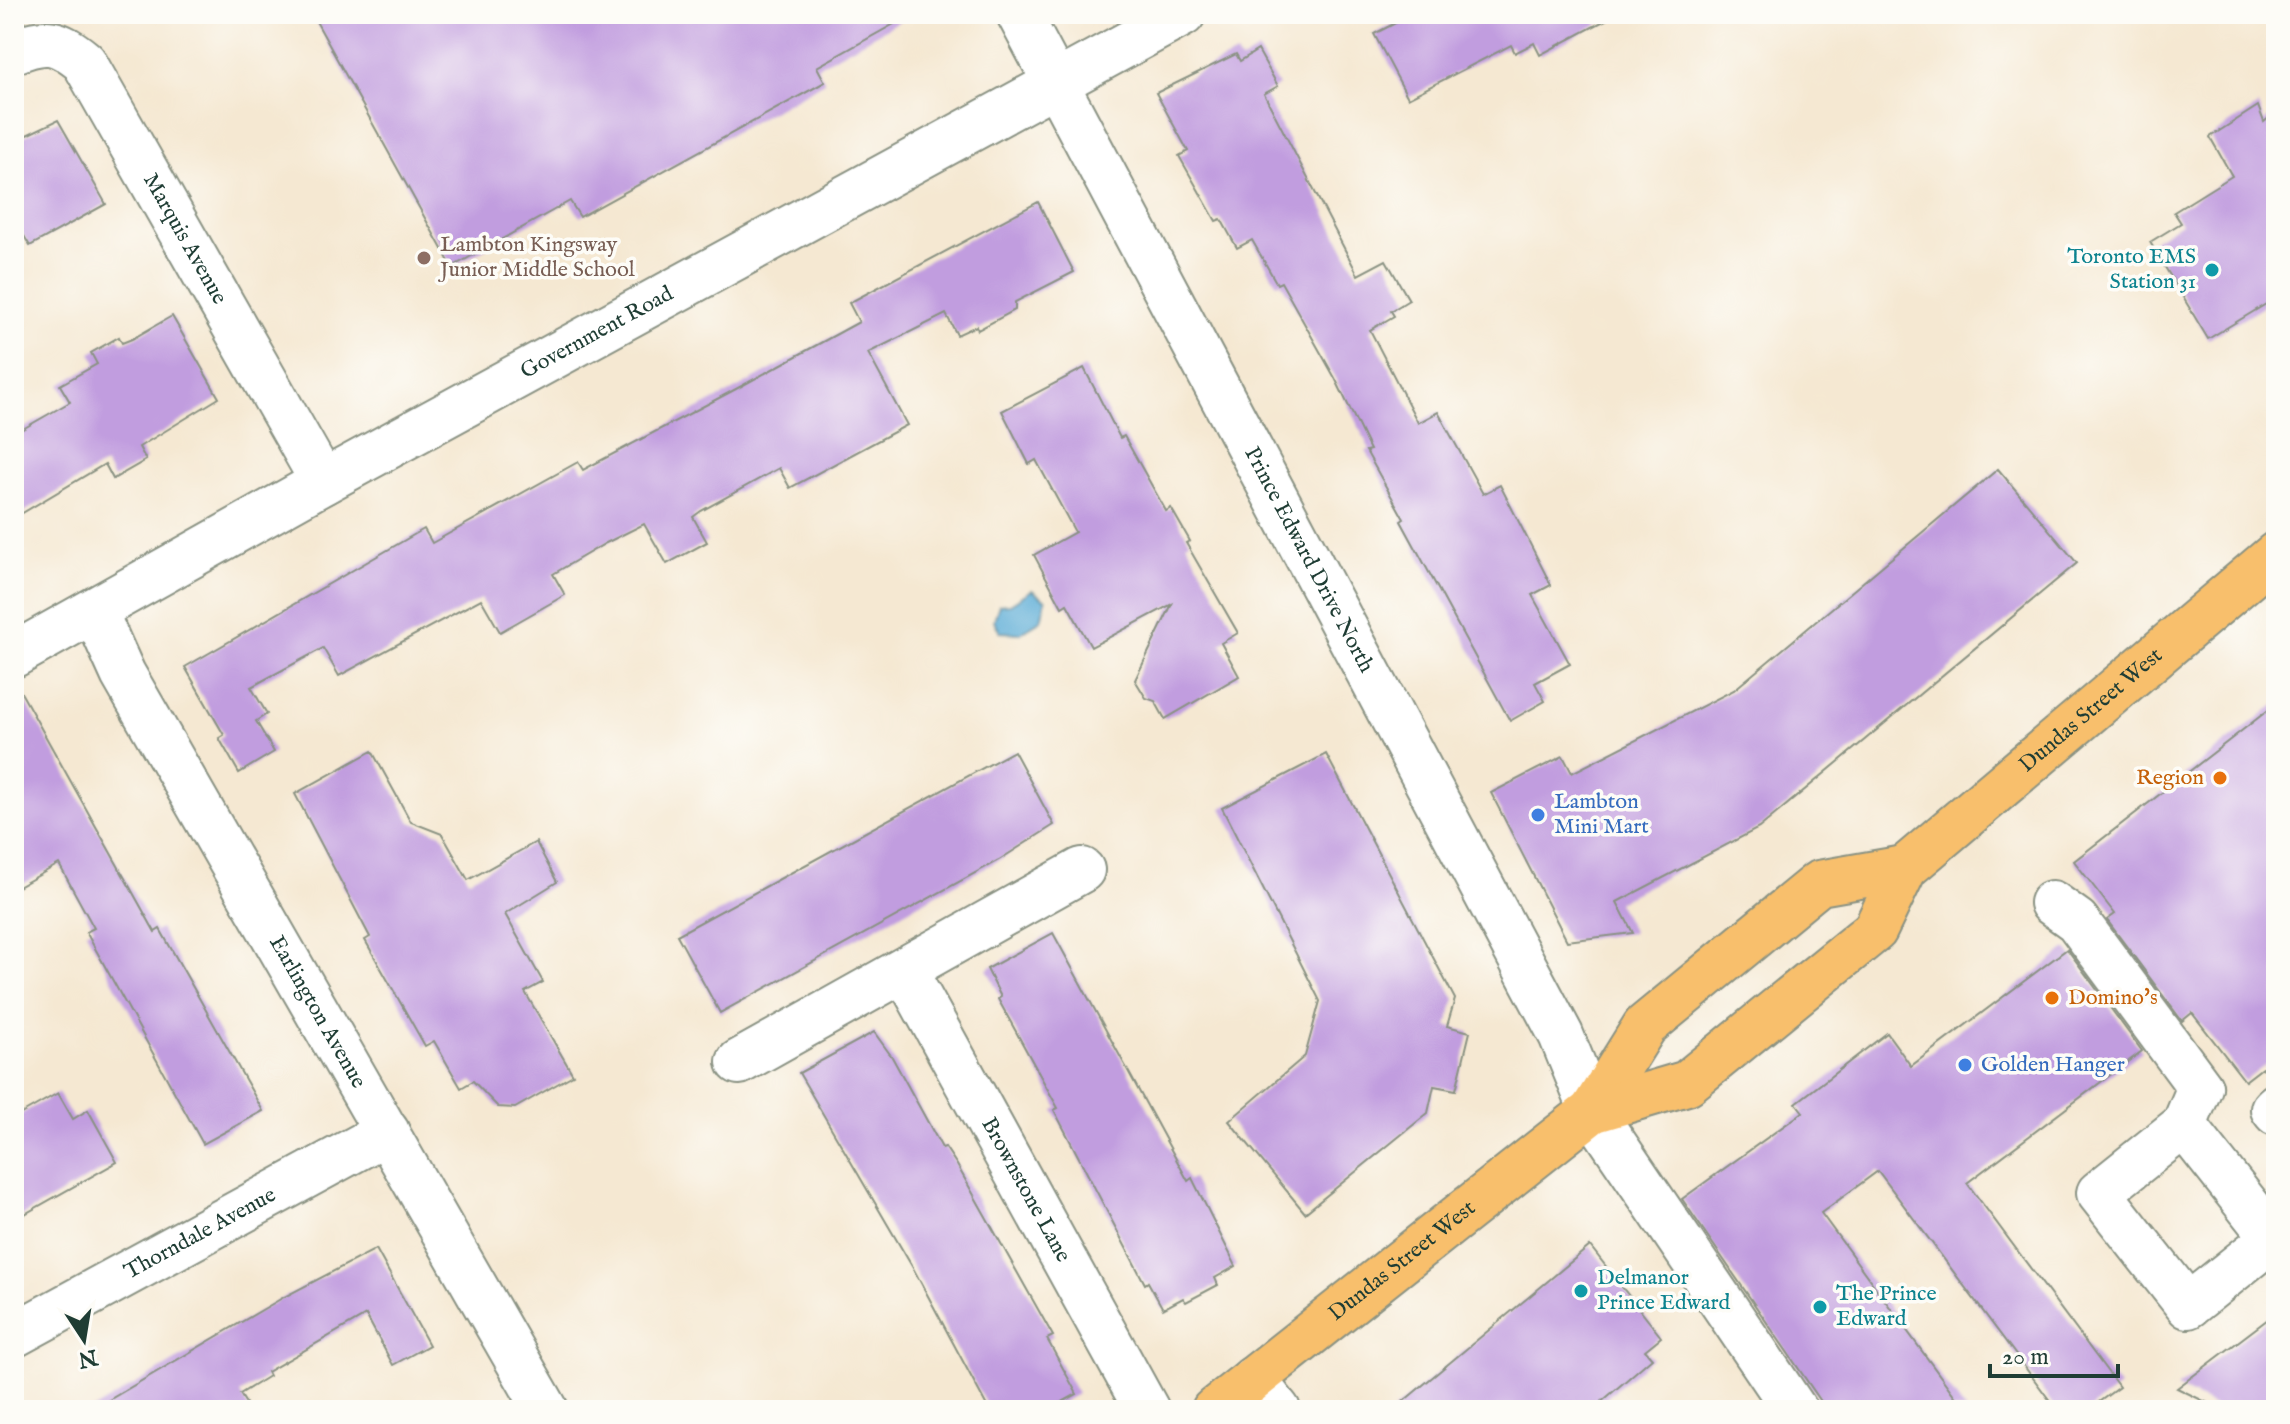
<svg xmlns="http://www.w3.org/2000/svg" width="2290" height="1424" viewBox="0 0 2290 1424" font-family="'IM FELL English',serif">
  <style>
    .water { fill: #5dadd7; stroke: #3e7586; stroke-width: 2 }
    .building { fill: #c19ddf }
    .lines { fill: none; stroke-linecap: round; stroke-linejoin: round }
    .minor-casing { stroke: #8a9283; stroke-width: 48 }
    .major-casing { stroke: #8a9283; stroke-width: 48 }
    .minor { stroke: #fff; stroke-width: 44 }
    .major { stroke: #f8bf6c; stroke-width: 44 }
    .education-dot { fill: #8d6e63; stroke: #fdfcf7; stroke-width: 3 }
    .culture-dot { fill: #0f9aa8; stroke: #fdfcf7; stroke-width: 3 }
    .food-dot { fill: #e8710a; stroke: #fdfcf7; stroke-width: 3 }
    .shop-dot { fill: #3f7fe0; stroke: #fdfcf7; stroke-width: 3 }
    .labels { text-anchor: middle; dominant-baseline: central; stroke-width: 7; stroke-linejoin: round; paint-order: stroke }
    .street-label { font-size: 22px; fill: #1f3d34; stroke: #fdfcf7 }
    .education-label { font-size: 22px; fill: #785e54; stroke: #fdfcf7; text-anchor: start }
    .culture-label { font-size: 22px; fill: #0d838f; stroke: #fdfcf7; text-anchor: start }
    .food-label { font-size: 22px; fill: #c56008; stroke: #fdfcf7; text-anchor: end }
    .shop-label { font-size: 22px; fill: #366cbe; stroke: #fdfcf7; text-anchor: start }
  </style>
  <rect width="100%" height="100%" fill="#fdfcf7"/>
  <filter id="ink" filterUnits="userSpaceOnUse"><feTurbulence type="fractalNoise" baseFrequency=".0125" numOctaves="2"/><feDisplacementMap in="SourceGraphic" scale="16" xChannelSelector="R" yChannelSelector="G"/><feConvolveMatrix kernelMatrix="1 2 1 2 8 2 1 2 1" color-interpolation-filters="sRGB"/></filter>
  <filter id="wash" filterUnits="userSpaceOnUse"><feTurbulence type="fractalNoise" baseFrequency=".006" numOctaves="4" result="noise"/><feDisplacementMap in="SourceGraphic" scale="32" xChannelSelector="R" yChannelSelector="G"/><feGaussianBlur stdDeviation="1.8" result="paint"/><feColorMatrix in="noise" values="0 0 0 0 0 0 0 0 0 0 0 0 0 0 0 0 0 1.4 0 .05"/><feComposite in="paint" operator="in"/></filter>
  <g filter="url(#wash)">
    <rect width="100%" height="100%" fill="#f5e8d2"/>
    <!-- water -->
    <path class="water" d="M1032 590 1046 600 1041 620 1020 633 1000 632 994 620 999 605 1010 604Z"/>
    <g id="blocks">
      <!-- building -->
      <g class="building">
        <path d="M312 14H912L817 67 825 82 580 217 570 201 452 267Z"/>
        <path d="M1413 14H1617L1540 55 1534 43 1515 53 1511 45 1408 98 1374 34Z"/>
        <path d="M1258 50 1278 86 1264 94 1358 275 1386 260 1409 300 1391 311 1394 316 1370 330 1418 423 1438 412 1483 494 1500 485 1551 585 1532 595 1570 664 1535 683 1545 701 1510 721 1401 521 1404 519 1366 451 1370 450 1335 378 1281 282 1277 284 1252 240 1237 248 1221 219 1216 221 1179 156 1188 151 1156 93 1236 54 1240 61Z"/>
        <path d="M2258 106 2264 122 2276 112V298L2208 339 2150 242 2181 223 2174 212 2232 176 2210 137Z"/>
        <path d="M58 120 106 204 30 246 14 219V141Z"/>
        <path d="M1038 202 1074 272 1015 302V310L978 330 976 326 957 335 946 314 868 353 907 425 790 488 779 468 701 511 693 517 707 542 667 564 644 524 606 543 553 574 565 595 500 632 481 599 339 676 323 648 251 687 267 714 256 721 274 752 239 773 219 738 224 735 185 667 424 529 432 543 578 462 583 470 736 389 859 322 849 303Z"/>
        <path d="M172 316 219 398 139 447 146 460 113 479 105 464 14 518V434L70 402 60 385 97 364 91 353 119 337 122 343 132 339Z"/>
        <path d="M1084 368 1120 438 1124 436 1166 511 1171 508 1190 541 1186 543 1238 633 1221 643 1239 676 1165 719 1155 701 1146 698 1135 680 1172 604 1091 647 1067 604 1062 607 1034 555 1075 532 1036 460 1029 464 1002 411Z"/>
        <path d="M1998 469 2077 563 1759 828 1617 902 1633 933 1567 941 1491 793 1563 756 1572 773 1734 690Z"/>
        <path d="M14 680 155 932 160 929 263 1111 203 1144 86 932 94 928 59 864 14 889Z"/>
        <path d="M2276 704V1057L2245 1081 2192 1013 2182 1021 2107 920 2115 914 2074 861Z"/>
        <path d="M372 751 411 822 442 834 468 880 536 842 557 882 505 914 543 982 525 992 573 1075 515 1108 498 1107 473 1081 461 1088 434 1041 425 1046 365 940 370 937 295 794Z"/>
        <path d="M1014 751 1054 825 999 860 720 1013 677 935Z"/>
        <path d="M1326 754 1455 999 1447 1026 1470 1032 1456 1090 1434 1086 1428 1113 1305 1213 1229 1121 1305 1056 1320 1001 1222 808Z"/>
        <path d="M1053 933 1188 1181 1192 1178 1236 1266 1215 1278 1218 1285 1186 1302 1183 1298 1163 1309 1148 1282 1145 1284 1054 1110 1058 1108 998 999 1001 997 987 969Z"/>
        <path d="M2067 949 2142 1051 1967 1183 2119 1387 2088 1410H2057L1878 1171 1821 1213 1965 1410H1827L1682 1199 1803 1112 1796 1103 1887 1033 1911 1066Z"/>
        <path d="M874 1032 892 1057 942 1148 945 1147 957 1165 1053 1336 1047 1339 1077 1394 1048 1410H989L913 1268 799 1073Z"/>
        <path d="M58 1093 73 1119 88 1110 117 1162 14 1220V1118Z"/>
        <path d="M1590 1246 1661 1337 1645 1350 1652 1358 1592 1410H1393Z"/>
        <path d="M376 1249 429 1345 393 1365 366 1315 267 1372 269 1376 240 1394 250 1410H92L284 1297Z"/>
        <path d="M2276 1313V1410H2222L2177 1388Z"/>
      </g>
    </g>
  </g>
  <g filter="url(#ink)">
    <use href="#blocks" fill-opacity="0" stroke="#8a9283" stroke-width="2"/>
    <g class="lines">
      <!-- minor casing -->
      <g class="minor-casing">
        <g id="minor">
          <path id="s1" d="M1019 14 1561 1035 1592 1111 1795 1410"/>
          <path id="s2" d="M14 51C46 38 57 40 84 62L323 482"/>
          <path id="s3" d="M95 612 123 674 546 1410"/>
          <path id="s4" d="M14 655 323 482 1183 14"/>
          <path d="M2052 903 2077 921 2200 1087 2184 1125 2099 1193 2188 1306 2273 1238 2184 1125"/>
          <path id="s5" d="M905 971 1147 1410"/>
          <path d="M739 1062 1082 870"/>
          <path d="M2276 1106 2273 1109 2276 1113"/>
          <path id="s6" d="M14 1335 387 1132"/>
          <path d="M1253 1379 1278 1410"/>
        </g>
      </g>
      <!-- major casing -->
      <g class="major-casing">
        <g id="major">
          <path d="M1592 1111 1645 1026 1819 883 1905 868"/>
          <path id="s7" d="M1214 1410 1592 1111 1687 1083 1875 930 1905 868 2276 554"/>
        </g>
      </g>
      <!-- minor -->
      <use href="#minor" class="minor"/>
      <!-- major -->
      <use href="#major" class="major"/>
    </g>
  </g>
  <!-- markers -->
  <circle class="education-dot" cx="424" cy="258" r="8"/>
  <g class="culture-dot">
    <circle cx="2212" cy="270" r="8"/>
    <circle cx="1581" cy="1291" r="8"/>
    <circle cx="1820" cy="1307" r="8"/>
  </g>
  <g class="food-dot">
    <circle cx="2220" cy="778" r="8"/>
    <circle cx="2052" cy="998" r="8"/>
  </g>
  <g class="shop-dot">
    <circle cx="1538" cy="815" r="8"/>
    <circle cx="1965" cy="1065" r="8"/>
  </g>
  <g class="labels">
    <!-- street labels -->
    <g class="street-label">
      <text stroke="none"><textPath href="#s2" startOffset="280">Marquis Avenue</textPath></text>
      <text stroke="none"><textPath href="#s4" startOffset="666">Government Road</textPath></text>
      <text stroke="none"><textPath href="#s1" startOffset="618">Prince Edward Drive North</textPath></text>
      <text stroke="none"><textPath href="#s7" startOffset="1136">Dundas Street West</textPath></text>
      <text stroke="none"><textPath href="#s3" startOffset="458">Earlington Avenue</textPath></text>
      <text stroke="none"><textPath href="#s5" startOffset="250">Brownstone Lane</textPath></text>
      <text stroke="none"><textPath href="#s6" startOffset="212">Thorndale Avenue</textPath></text>
      <text stroke="none"><textPath href="#s7" startOffset="240">Dundas Street West</textPath></text>
    </g>
    <!-- education labels -->
    <g class="education-label">
      <text x="440" y="245">Lambton Kingsway<tspan x="440" dy="25">Junior Middle School</tspan></text>
    </g>
    <!-- culture labels -->
    <g class="culture-label">
      <text x="2196" y="257" text-anchor="end">Toronto EMS<tspan x="2196" dy="25">Station 31</tspan></text>
      <text x="1597" y="1278">Delmanor<tspan x="1597" dy="25">Prince Edward</tspan></text>
      <text x="1836" y="1294">The Prince<tspan x="1836" dy="25">Edward</tspan></text>
    </g>
    <!-- food labels -->
    <g class="food-label">
      <text x="2204" y="778">Region</text>
      <text x="2068" y="998" text-anchor="start">Domino's</text>
    </g>
    <!-- shop labels -->
    <g class="shop-label">
      <text x="1554" y="802">Lambton<tspan x="1554" dy="25">Mini Mart</tspan></text>
      <text x="1981" y="1065">Golden Hanger</text>
    </g>
  </g>
  <!-- margin -->
  <rect width="2290" height="1424" fill="none" stroke="#fdfcf7" stroke-width="48"/>
  <!-- north arrow -->
  <g transform="translate(84 1340) rotate(168)" stroke="#fdfcf7" stroke-width="6" paint-order="stroke">
  <path d="M0-6L14 30L0 20L-14 30Z" fill="#1f3d34"/>
  <text y="-12" font-size="22" font-weight="bold" text-anchor="middle" fill="#1f3d34">N</text>
  </g>
  <!-- scale -->
  <path d="M1990 1364v12h128v-12" fill="none" stroke="#1f3d34" stroke-width="4"/>
  <text x="2002" y="1364" font-size="24" fill="#1f3d34" stroke="#fdfcf7" stroke-width="6" paint-order="stroke">20 m</text>
</svg>
